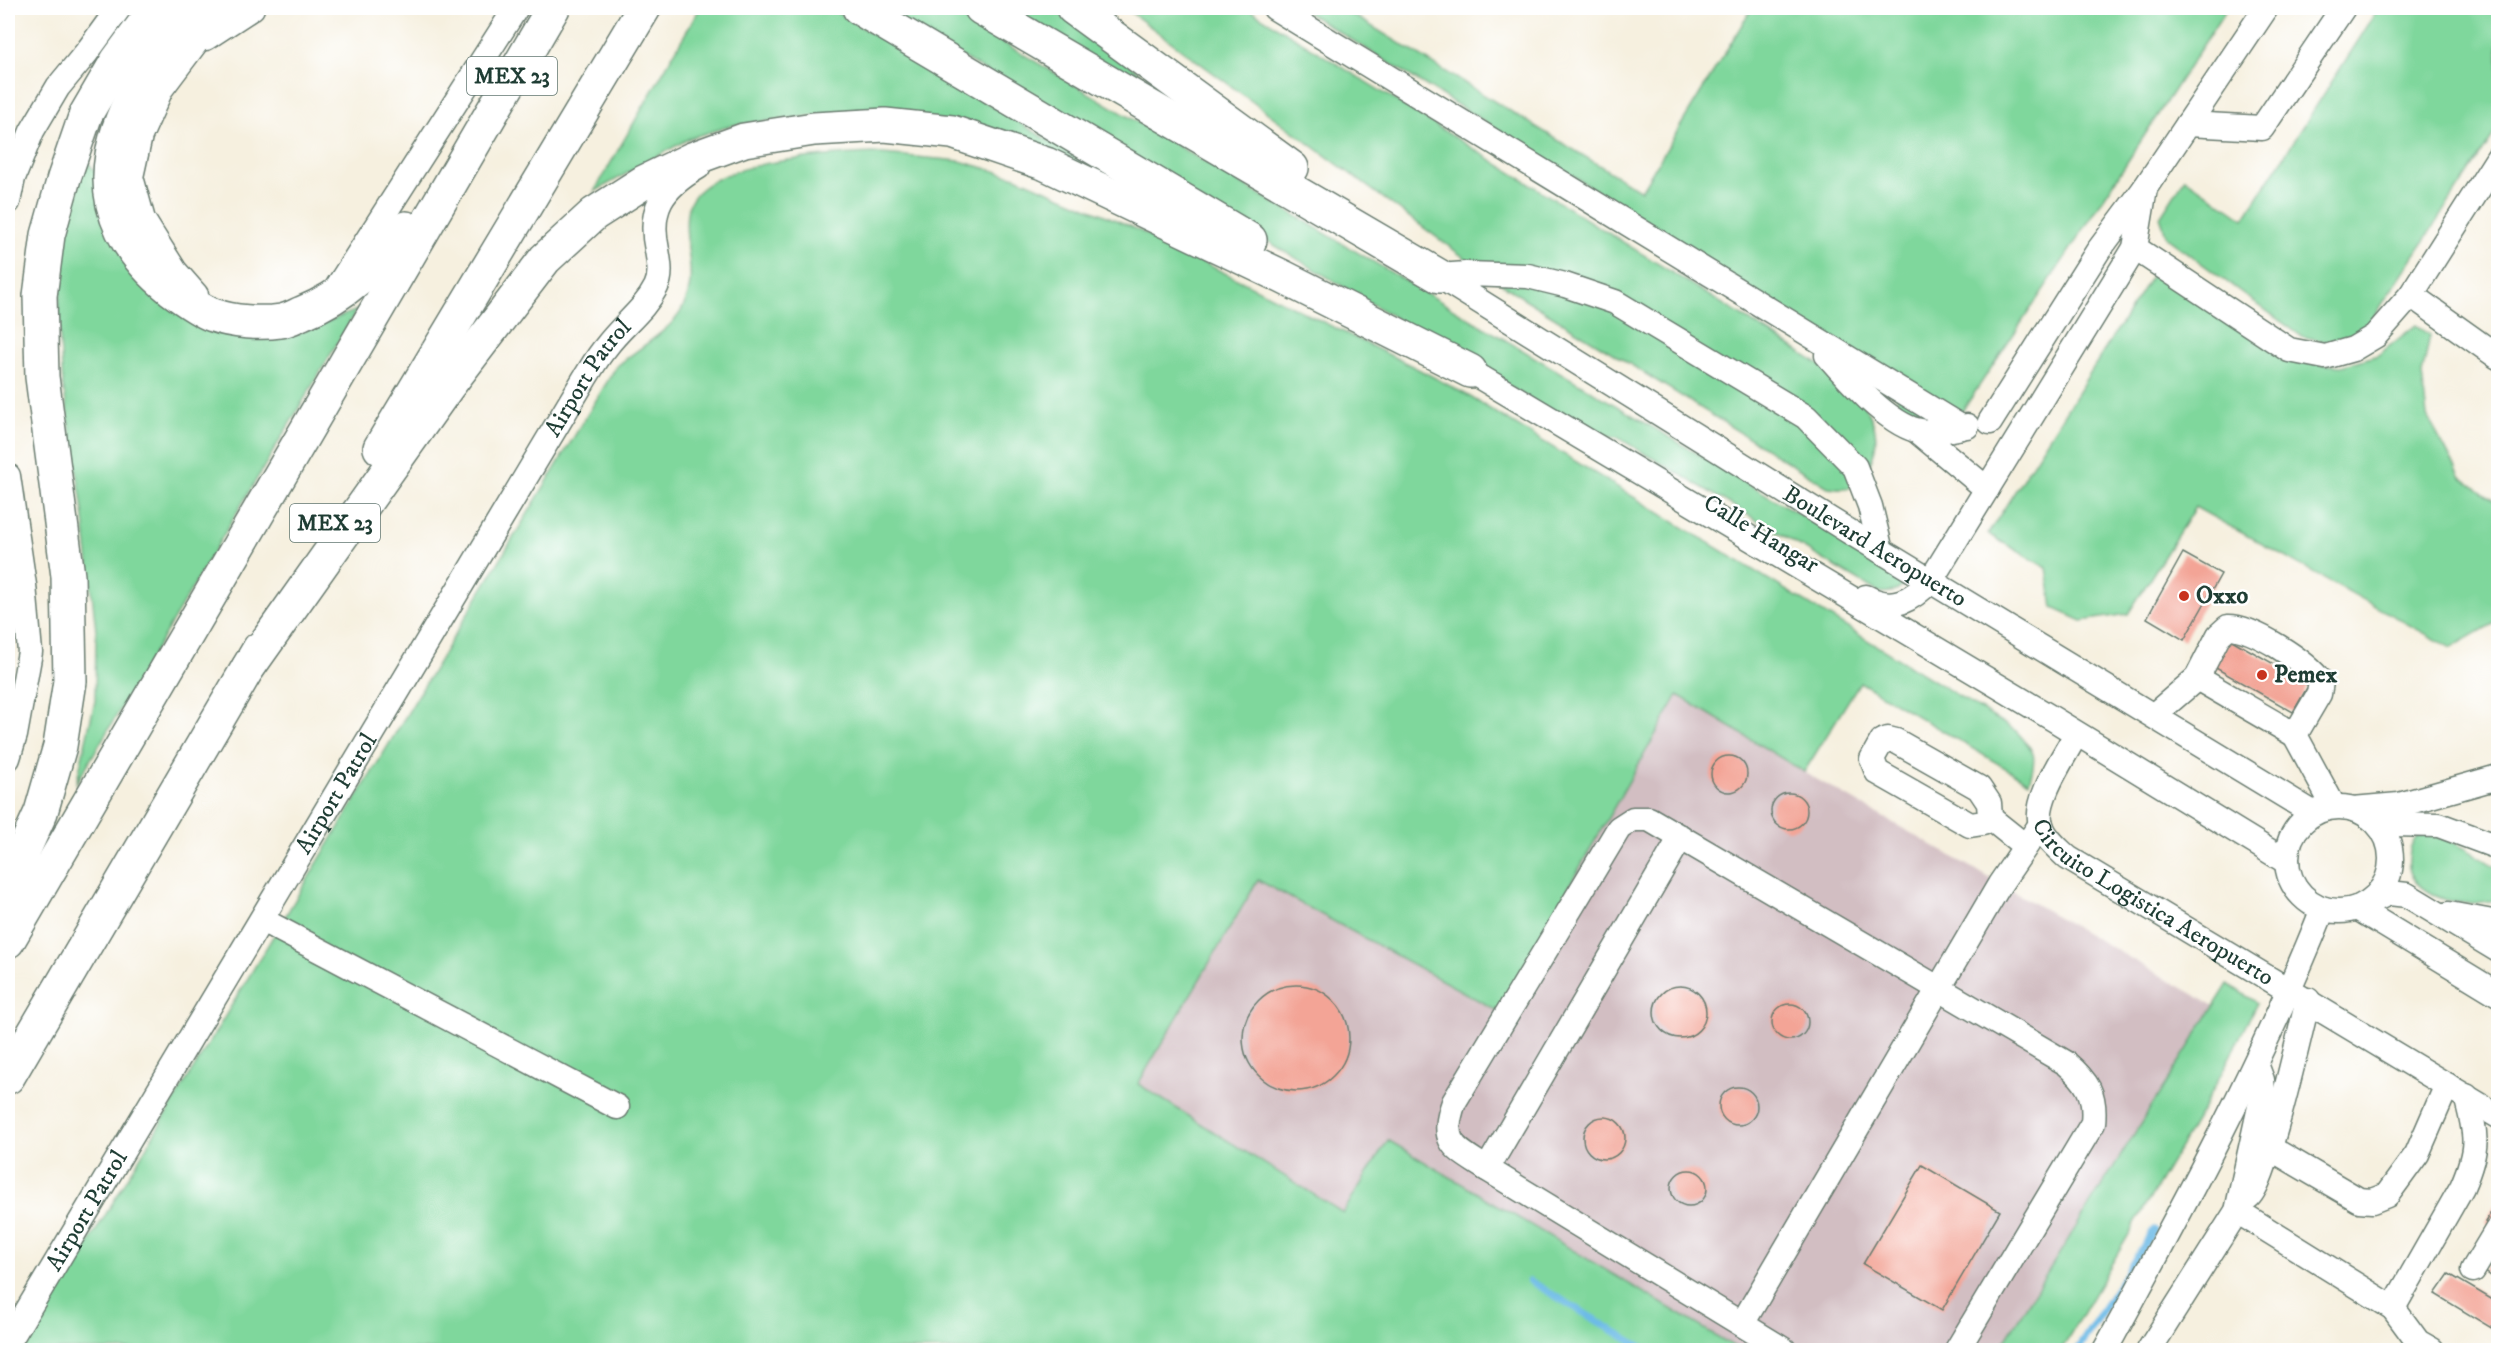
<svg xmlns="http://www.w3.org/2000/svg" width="2506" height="1358" viewBox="0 0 2506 1358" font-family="'IM FELL DW Pica',serif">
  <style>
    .industrial { fill: #d2bec2 }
    .green { fill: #7fd79c; stroke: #4f8a68; stroke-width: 1.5 }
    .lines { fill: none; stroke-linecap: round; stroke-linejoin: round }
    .stream { stroke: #6dbbe7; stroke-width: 7 }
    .building { fill: #f3a496 }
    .minor-casing { stroke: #6a7c70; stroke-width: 27 }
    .highway-casing { stroke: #6a7c70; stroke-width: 36 }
    .minor { stroke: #fff; stroke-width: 24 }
    .highway { stroke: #fff; stroke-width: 33 }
    .poi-dot { fill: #c8321e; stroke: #fff; stroke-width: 2 }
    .labels { text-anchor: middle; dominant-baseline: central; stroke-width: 5; stroke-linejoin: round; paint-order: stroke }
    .shield { fill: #fff; stroke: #627771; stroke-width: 1.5 }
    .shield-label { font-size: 22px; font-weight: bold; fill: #1f3d34 }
    .street-label { font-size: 24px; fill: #1f3d34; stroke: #fff }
    .poi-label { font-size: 24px; font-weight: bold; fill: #1f3d34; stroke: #fff; text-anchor: start }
  </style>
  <rect width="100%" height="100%" fill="#fff"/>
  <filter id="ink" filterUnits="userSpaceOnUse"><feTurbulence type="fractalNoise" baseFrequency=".0167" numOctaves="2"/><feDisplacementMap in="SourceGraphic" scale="12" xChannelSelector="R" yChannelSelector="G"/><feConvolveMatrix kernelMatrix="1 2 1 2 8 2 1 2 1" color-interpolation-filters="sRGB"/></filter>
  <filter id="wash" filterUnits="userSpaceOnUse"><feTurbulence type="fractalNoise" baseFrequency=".008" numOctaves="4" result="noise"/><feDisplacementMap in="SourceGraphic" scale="24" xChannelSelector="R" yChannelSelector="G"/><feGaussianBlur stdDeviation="1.35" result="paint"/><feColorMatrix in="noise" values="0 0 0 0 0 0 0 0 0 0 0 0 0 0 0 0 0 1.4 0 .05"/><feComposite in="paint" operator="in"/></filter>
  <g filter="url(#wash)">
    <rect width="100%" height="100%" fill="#f6f0df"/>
    <!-- industrial -->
    <path class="industrial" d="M1678 695 1804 772 2214 1006 1999 1350H1740L1388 1140 1343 1213 1137 1084 1258 880 1498 1011Z"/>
    <!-- green -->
    <g class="green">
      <path d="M700 8H830L1119 183 830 114 734 125 690 138 594 192Z"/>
      <path d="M881 8H945L1909 579C1900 591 1893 594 1878 592L1617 437 1586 433Z"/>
      <path d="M999 8H1053L1267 168Z"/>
      <path d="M1125 8H1247L1787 344C1828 371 1903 411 1866 471 1856 489 1848 490 1828 487L1525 299 1492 278Z"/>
      <path d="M1300 8H1342L1641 191 1752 8H2227L2078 238 1947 434 1903 416 1897 397 1657 228Z"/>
      <path d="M2379 8H2498V128L2362 335 2332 343 2301 336 2167 238 2160 217 2185 178 2244 219Z"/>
      <path d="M872 153 960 161 1016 177 1130 226 1424 372 1467 395 2016 731C2035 752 2038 754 2029 782L1860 682 1804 772 1678 695 1498 1011 1258 880 1138 1084 1343 1213 1388 1140 1740 1350H24L616 367C634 351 671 330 681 311 701 276 682 248 687 213 695 158 830 156 872 153Z"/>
      <path d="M85 159 96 172 140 278 296 334 357 310 76 784 95 701 96 631 83 510 63 385 58 312 65 240Z"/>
      <path d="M2155 270 2294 362 2341 366 2378 355 2416 325 2430 335 2422 375 2427 416 2461 477 2498 504V626L2496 622 2451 648 2195 507 2128 614 2082 621 2053 608 2047 568 1988 534Z"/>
      <path d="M2425 835C2451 836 2476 856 2498 868V900C2488 901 2476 904 2465 903 2441 902 2405 886 2409 859 2410 849 2410 844 2417 837Z"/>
      <path d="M2228 984 2257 1003 2209 1098 2061 1350H1999Z"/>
    </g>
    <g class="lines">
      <!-- stream -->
      <g class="stream">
        <path d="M1530 1281 1646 1350"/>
        <path d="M2077 1350 2154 1230"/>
      </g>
    </g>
    <g id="blocks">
      <!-- building -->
      <g class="building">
        <path d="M2183 553 2221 574 2184 640 2147 618Z"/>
        <path d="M2230 639 2309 684 2293 712 2214 667Z"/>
        <circle cx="1729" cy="774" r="18"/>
        <circle cx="1789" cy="811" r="18"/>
        <circle cx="1296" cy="1038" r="53"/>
        <circle cx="1680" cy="1012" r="26"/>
        <circle cx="1790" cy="1022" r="18"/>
        <circle cx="1738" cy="1106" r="19"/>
        <circle cx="1604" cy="1138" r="21"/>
        <path d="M1922 1165 2000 1211 1942 1310 1863 1264Z"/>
        <circle cx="1689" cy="1188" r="18"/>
        <path d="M2498 1201V1231L2485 1222Z"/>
        <path d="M2498 1249V1281L2484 1271Z"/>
        <path d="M2449 1274 2498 1303V1332L2435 1294Z"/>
      </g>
    </g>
  </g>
  <g filter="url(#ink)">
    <use href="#blocks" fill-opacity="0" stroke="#6a7c70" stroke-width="1.5"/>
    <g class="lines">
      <!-- minor casing -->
      <g class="minor-casing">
        <g id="minor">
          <path d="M1275 8 1961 427"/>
          <path d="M206 38 252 8"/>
          <path d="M2188 124 2262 128 2343 8"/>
          <path d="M2498 158 2411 295 2498 357"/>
          <path d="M8 202 13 178 32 131 58 87 87 52 119 8"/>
          <path d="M2135 248 2289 350 2325 357 2353 349 2375 336 2411 295"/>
          <path id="s1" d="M1439 276 1850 532 2313 813"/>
          <path d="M1439 276 1466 274 1528 276 1565 285 1615 302 1806 417 1855 467 1870 506 1881 551"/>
          <path d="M338 286 516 8"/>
          <path d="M196 295 175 271 143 220 131 177 140 136 161 89 222 8"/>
          <path d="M1827 355C1847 378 1886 422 1916 430 1932 435 1950 429 1967 426"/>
          <path d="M1470 371 2055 720 2287 862"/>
          <path d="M1990 422 2098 251 2145 188 2266 8"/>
          <path d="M1917 431 1987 489"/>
          <path d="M8 476 24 585 30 652 15 735 8 758"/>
          <path d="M1866 597C1893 612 1912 600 1931 580L2135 248 2145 188"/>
          <path d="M2197 678 2295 735"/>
          <path d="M2154 715 2197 678 2219 635 2228 627C2252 626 2307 662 2321 682L2319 694 2295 735 2334 807"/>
          <path id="s2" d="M2076 734C2065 756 2033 800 2041 825 2045 838 2058 849 2068 858L2498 1116"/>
          <path d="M1888 739 1896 741 1979 788 1989 803 1990 818 1983 823 1970 825 1877 772 1872 759 1882 741Z"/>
          <circle cx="2339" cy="859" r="52"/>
          <path d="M2353 809 2399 805 2498 777"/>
          <path d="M2368 816 2390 824 2439 825 2498 847"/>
          <path d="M1990 818 2025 846"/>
          <path d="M2369 902 2389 893 2407 895 2498 950"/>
          <path d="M2357 908 2498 994"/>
          <path d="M2449 914 2498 923"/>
          <path d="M262 920 617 1107"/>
          <path d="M2270 1148 2359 1200 2372 1201 2387 1195 2417 1154 2447 1085"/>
          <path d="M1487 1169 1681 837"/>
          <path d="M2248 1197C2266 1185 2300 1032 2308 1000"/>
          <path d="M2237 1211 2393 1308 2418 1342 2432 1350"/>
          <path d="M2473 1270 2497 1230"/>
          <path d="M2393 1308 2462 1187C2479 1148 2477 1136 2466 1096"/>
          <path d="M1742 1324 2000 884 2041 824"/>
          <path id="s3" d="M8 1343 585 378C592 367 598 356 606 347 622 325 644 311 656 287 662 275 659 262 657 250 648 209 662 188 698 167"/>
          <path d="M1784 1350 1487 1169C1455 1148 1439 1144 1454 1102L1619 828 1633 819H1649L2066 1063C2087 1081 2096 1094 2093 1123L1957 1350"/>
          <path d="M2105 1350C2184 1206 2262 1062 2323 909"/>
          <path d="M2149 1350 2237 1211 2263 1093 2262 1080 2256 1064"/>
        </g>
      </g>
      <!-- highway casing -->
      <g class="highway-casing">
        <g id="highway">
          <path d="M196 8C161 53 122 97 112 155 102 211 129 255 171 289 183 298 199 310 213 315 233 322 260 324 281 321 288 320 295 316 302 313 345 296 377 265 406 228"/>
          <path d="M859 8 1250 240"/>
          <path d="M981 8 1439 276"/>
          <path d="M1073 8 1292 168"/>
          <path d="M380 448 644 8"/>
          <path d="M248 668 448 386 545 259 594 214 644 182 692 159 744 140 814 129 885 125 952 132 1046 164 1283 277 1470 371"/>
          <path d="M8 885 41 812 60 746 70 681 68 576 42 377 40 296 48 235 64 178 86 114 117 61 156 8"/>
          <path d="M8 941 553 8"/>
          <path d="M8 1077 259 649"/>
        </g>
      </g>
      <!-- minor -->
      <use href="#minor" class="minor"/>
      <!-- highway -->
      <use href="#highway" class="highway"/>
    </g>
  </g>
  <!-- markers -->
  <g class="poi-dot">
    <circle cx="2184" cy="596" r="6"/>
    <circle cx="2262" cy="675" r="6"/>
  </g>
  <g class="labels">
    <!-- shield labels -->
    <g class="shield">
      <rect x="467" y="57" width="90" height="38" rx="4.5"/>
      <rect x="290" y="504" width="90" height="38" rx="4.5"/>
    </g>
    <g class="shield-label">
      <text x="512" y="76">MEX 23</text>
      <text x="335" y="523">MEX 23</text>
    </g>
    <!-- street labels -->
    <g class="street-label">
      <text stroke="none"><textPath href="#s3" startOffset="1126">Airport Patrol</textPath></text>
      <text transform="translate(1761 534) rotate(31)">Calle Hangar</text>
      <text stroke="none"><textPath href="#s1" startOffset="513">Boulevard Aeropuerto</textPath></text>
      <text stroke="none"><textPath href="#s3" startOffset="640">Airport Patrol</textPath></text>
      <text stroke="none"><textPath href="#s2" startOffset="237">Circuito Logistica Aeropuerto</textPath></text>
      <text stroke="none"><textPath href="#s3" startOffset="154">Airport Patrol</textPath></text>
    </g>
    <!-- poi labels -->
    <g class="poi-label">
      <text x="2196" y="596">Oxxo</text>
      <text x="2274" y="675">Pemex</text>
    </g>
  </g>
  <!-- margin -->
  <rect width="2506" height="1358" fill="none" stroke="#fff" stroke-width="30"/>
</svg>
